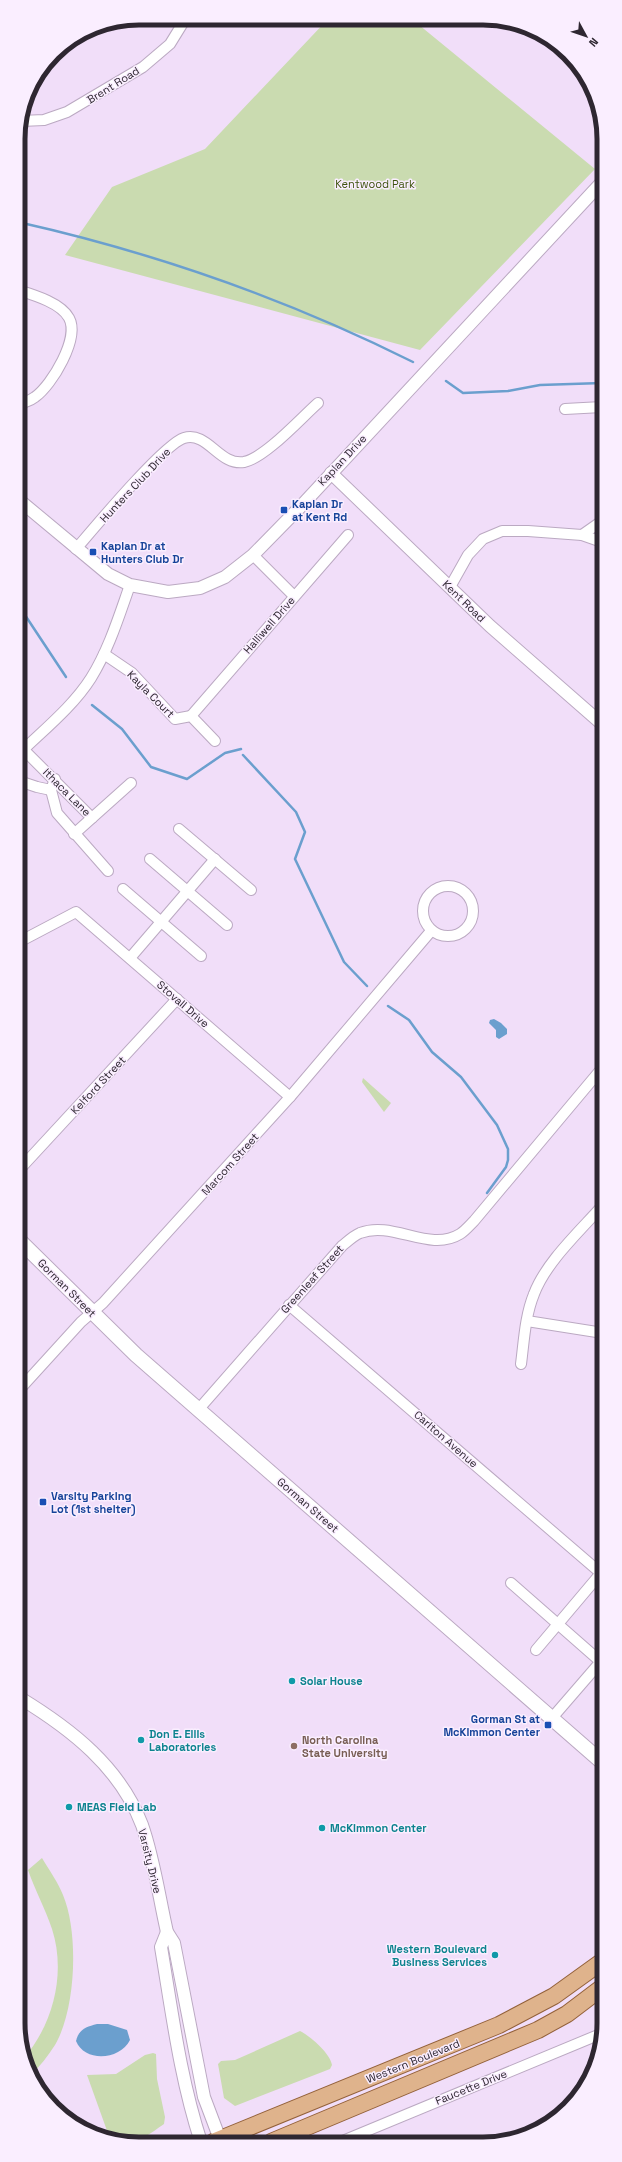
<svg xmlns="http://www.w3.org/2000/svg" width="622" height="2162" viewBox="0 0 622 2162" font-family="'Space Grotesk',sans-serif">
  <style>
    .green { fill: #cadbb0 }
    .water { fill: #6b9fce }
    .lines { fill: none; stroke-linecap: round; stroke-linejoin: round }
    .stream { stroke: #6b9fce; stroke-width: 2.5 }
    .minor-casing { stroke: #bba9c2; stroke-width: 12 }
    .tertiary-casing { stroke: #bba9c2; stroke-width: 14 }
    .secondary-casing { stroke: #bba9c2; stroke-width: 16 }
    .primary-casing { stroke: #93613a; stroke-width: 18 }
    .minor { stroke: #fff; stroke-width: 10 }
    .tertiary { stroke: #fff; stroke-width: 12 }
    .secondary { stroke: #fff; stroke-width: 14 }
    .primary { stroke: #dfb38c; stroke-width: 16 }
    .transit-dot { fill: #1a4fb4; stroke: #faeeff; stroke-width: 1.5 }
    .culture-dot { fill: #0f9aa8; stroke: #faeeff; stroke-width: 1.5 }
    .education-dot { fill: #8d6e63; stroke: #faeeff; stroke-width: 1.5 }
    .labels { text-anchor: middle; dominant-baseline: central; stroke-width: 3; stroke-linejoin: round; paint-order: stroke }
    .street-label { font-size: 11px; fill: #2e2731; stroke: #faeeff }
    .park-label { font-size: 11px; fill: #3e540e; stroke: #faeeff }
    .transit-label { font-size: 11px; font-weight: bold; fill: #164399; stroke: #faeeff; text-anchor: start }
    .culture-label { font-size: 11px; font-weight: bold; fill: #0d838f; stroke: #faeeff; text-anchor: start }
    .education-label { font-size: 11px; font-weight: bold; fill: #785e54; stroke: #faeeff; text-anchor: start }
    .rim { fill: none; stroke: #2e2731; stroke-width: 5 }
  </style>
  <rect width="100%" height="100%" fill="#f1def9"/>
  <!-- green -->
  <g class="green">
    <path d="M328 19 413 20 595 169 420 350 65 255 112 187 205 149Z"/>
    <path d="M363 1078 391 1103 384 1112 362 1082Z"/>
    <path d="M42 1858C49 1870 58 1882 63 1895 79 1933 76 2009 55 2045 48 2056 40 2066 30 2076L24 2058C54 2023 66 1972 52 1929 45 1908 35 1890 28 1870Z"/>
    <path d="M300 2031C311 2037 330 2053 332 2065L330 2069 235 2106 224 2098 218 2064 221 2061 235 2060Z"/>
    <path d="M153 2053 156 2054 157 2079 165 2117 164 2124C145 2137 134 2148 110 2139L87 2075 116 2074 145 2055Z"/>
  </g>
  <!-- water -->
  <g class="water">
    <path d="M494 1019 501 1023 507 1029V1034L499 1039 496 1037V1030L489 1023 490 1020Z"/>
    <path d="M97 2024H108L127 2030 130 2040C120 2060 85 2063 76 2041 79 2029 86 2027 97 2024Z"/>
  </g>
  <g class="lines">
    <!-- stream -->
    <g class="stream">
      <path d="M18 222C156 253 287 299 413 362"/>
      <path d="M446 381 463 393 508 391 540 385 602 383"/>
      <path d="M19 606 66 677"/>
      <path d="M92 705 122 729 151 767 187 779 225 753 241 749"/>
      <path d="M243 755 296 812 305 832 295 859 344 962 367 986"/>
      <path d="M388 1006 409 1020 432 1052 461 1077 497 1125 508 1149V1160L506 1167 487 1193"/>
    </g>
    <!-- minor casing -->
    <g class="minor-casing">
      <g id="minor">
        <path d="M21 121 44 120 67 112 143 67 170 44 186 18"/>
        <path d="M18 290C34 295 61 303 69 318 80 338 52 385 35 397 30 401 24 402 19 405"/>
        <path d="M565 409 602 407"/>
        <path d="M582 535 602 521"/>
        <path d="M76 549C94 528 164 444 184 438 208 431 219 466 244 462 265 458 301 418 318 403"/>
        <path d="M253 555 294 596"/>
        <path d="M450 587 468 555 483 539 502 531H528L582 535 602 542"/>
        <path d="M104 654 132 673 175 719 191 716 215 741"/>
        <path d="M191 716 348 535"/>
        <path d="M19 745 92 818"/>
        <path d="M23 750C46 728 74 705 91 678 109 649 119 616 130 585"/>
        <path d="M55 779 51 790 57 813 108 871"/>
        <path d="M19 781 37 787 51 790"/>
        <path d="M179 829 251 890"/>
        <path d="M74 834 131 783"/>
        <path d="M150 859 227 925"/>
        <circle cx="448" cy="911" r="25"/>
        <path d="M123 889 201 956"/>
        <path d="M19 942 76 912 290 1097"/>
        <path d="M130 958 215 859"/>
        <path d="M19 1170 177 999"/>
        <path d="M289 1305 603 1575"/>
        <path d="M527 1321 603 1333"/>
        <path d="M521 1364C524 1341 525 1316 534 1294 546 1262 580 1231 603 1205"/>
        <path d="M20 1389 81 1322 103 1303 290 1097 431 931"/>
        <path d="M198 1410 342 1246C347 1242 353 1236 360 1233 393 1220 429 1253 460 1234 465 1231 470 1225 474 1221L603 1067"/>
        <path d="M511 1583 601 1662"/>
        <path d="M536 1650 601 1573"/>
        <path d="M552 1718 603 1659"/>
        <path d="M340 2142 603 2033"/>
      </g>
    </g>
    <!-- tertiary casing -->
    <g class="tertiary-casing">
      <g id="tertiary">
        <path d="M331 473 490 626 602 724"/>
        <path d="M19 500 108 574 130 585 168 592 200 588 225 577 253 555 303 504 602 182"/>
        <path d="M20 1698C71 1729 120 1767 142 1825 154 1859 159 1897 167 1932L174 1943 204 2097 221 2142"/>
        <path d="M167 1932 161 1947C172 2012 180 2078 201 2142"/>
      </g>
    </g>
    <!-- secondary casing -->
    <g class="secondary-casing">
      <path id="secondary" d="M19 1240 136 1355 603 1763"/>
    </g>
    <!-- primary casing -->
    <g class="primary-casing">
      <g id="primary">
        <path d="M213 2142 499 2025 554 1996 604 1960"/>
        <path d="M271 2142 538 2030 567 2014 604 1986"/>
      </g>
    </g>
    <!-- minor -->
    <use href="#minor" class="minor"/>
    <!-- tertiary -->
    <use href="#tertiary" class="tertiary"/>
    <!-- secondary -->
    <use href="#secondary" class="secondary"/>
    <!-- primary -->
    <use href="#primary" class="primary"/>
  </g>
  <!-- markers -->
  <g class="transit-dot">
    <rect x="280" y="506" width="8" height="8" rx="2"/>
    <rect x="89" y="548" width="8" height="8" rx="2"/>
    <rect x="39" y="1498" width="8" height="8" rx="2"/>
    <rect x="544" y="1721" width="8" height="8" rx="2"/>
  </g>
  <g class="culture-dot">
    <circle cx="292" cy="1681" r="4"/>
    <circle cx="141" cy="1740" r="4"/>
    <circle cx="69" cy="1807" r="4"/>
    <circle cx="322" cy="1828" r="4"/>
    <circle cx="495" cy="1955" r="4"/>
  </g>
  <circle class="education-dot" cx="294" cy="1746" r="4"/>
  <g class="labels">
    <!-- street labels -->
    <g class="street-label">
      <text transform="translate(113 85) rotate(-32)">Brent Road</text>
      <text transform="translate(342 460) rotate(-47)">Kaplan Drive</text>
      <text transform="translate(135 485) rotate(-47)">Hunters Club Drive</text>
      <text transform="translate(464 601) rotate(44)">Kent Road</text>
      <text transform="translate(269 625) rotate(-49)">Halliwell Drive</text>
      <text transform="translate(151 694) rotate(45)">Kayla Court</text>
      <text transform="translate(67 792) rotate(45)">Ithaca Lane</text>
      <text transform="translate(183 1004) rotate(41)">Stovall Drive</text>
      <text transform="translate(98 1085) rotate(-47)">Kelford Street</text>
      <text transform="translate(230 1164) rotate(-48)">Marcom Street</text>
      <text transform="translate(312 1279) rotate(-48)">Greenleaf Street</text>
      <text transform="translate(67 1288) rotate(45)">Gorman Street</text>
      <text transform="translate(446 1439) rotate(41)">Carlton Avenue</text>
      <text transform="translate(308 1505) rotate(41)">Gorman Street</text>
      <text transform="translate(150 1861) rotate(76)">Varsity Drive</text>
      <text transform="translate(413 2061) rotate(-22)">Western Boulevard</text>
      <text transform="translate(471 2087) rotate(-22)">Faucette Drive</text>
    </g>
    <!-- park labels -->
    <g class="park-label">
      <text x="375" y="184">Kentwood Park</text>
    </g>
    <!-- transit labels -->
    <g class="transit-label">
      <text x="292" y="504">Kaplan Dr<tspan x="292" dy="13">at Kent Rd</tspan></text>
      <text x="101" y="546">Kaplan Dr at<tspan x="101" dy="13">Hunters Club Dr</tspan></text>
      <text x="51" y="1496">Varsity Parking<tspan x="51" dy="13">Lot (1st shelter)</tspan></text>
      <text x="540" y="1719" text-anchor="end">Gorman St at<tspan x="540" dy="13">McKimmon Center</tspan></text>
    </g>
    <!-- culture labels -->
    <g class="culture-label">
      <text x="300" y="1681">Solar House</text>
      <text x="149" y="1734">Don E. Ellis<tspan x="149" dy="13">Laboratories</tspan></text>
      <text x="77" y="1807">MEAS Field Lab</text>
      <text x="330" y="1828">McKimmon Center</text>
      <text x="487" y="1949" text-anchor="end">Western Boulevard<tspan x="487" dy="13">Business Services</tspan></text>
    </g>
    <!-- education labels -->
    <g class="education-label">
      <text x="302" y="1740">North Carolina<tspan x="302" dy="13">State University</tspan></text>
    </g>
  </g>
  <!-- crop -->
  <path d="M0 0H622V2162H0ZM139 25H483A114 114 0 0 1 597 139V2023A114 114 0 0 1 483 2137H139A114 114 0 0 1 25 2023V139A114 114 0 0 1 139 25Z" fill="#faeeff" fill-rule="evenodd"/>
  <path class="rim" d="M139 25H483A114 114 0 0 1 597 139V2023A114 114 0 0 1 483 2137H139A114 114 0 0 1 25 2023V139A114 114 0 0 1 139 25Z"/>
  <!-- north arrow -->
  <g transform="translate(586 36) rotate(130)" stroke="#faeeff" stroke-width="3" paint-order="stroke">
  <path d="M0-3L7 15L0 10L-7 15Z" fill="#2e2731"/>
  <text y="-6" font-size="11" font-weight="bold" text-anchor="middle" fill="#2e2731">N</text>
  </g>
</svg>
